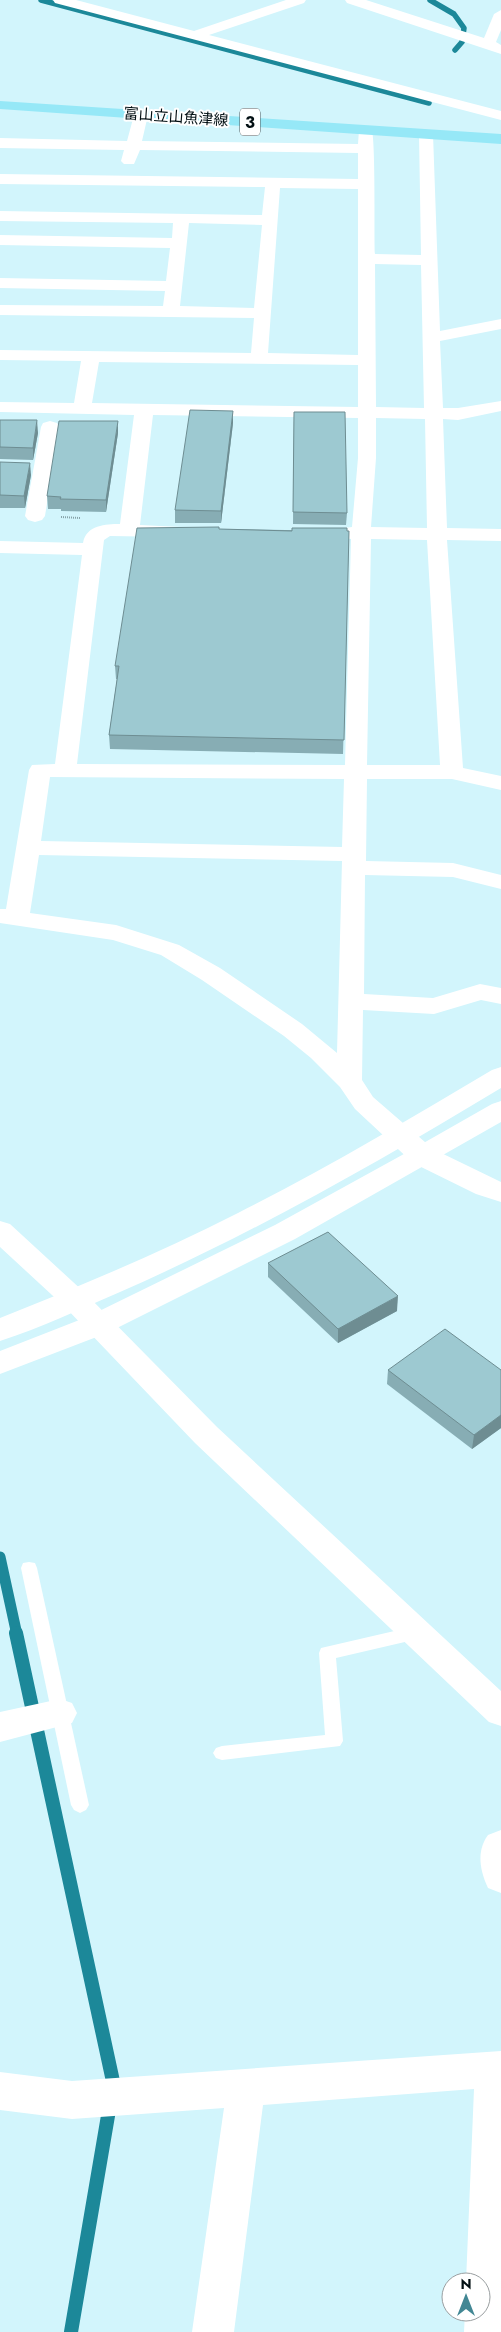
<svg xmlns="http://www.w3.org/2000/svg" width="501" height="2332" viewBox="0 0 501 2332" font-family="Jost,'Noto Sans JP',sans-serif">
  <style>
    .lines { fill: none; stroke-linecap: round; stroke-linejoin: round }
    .stream-far2 { stroke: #1c8899; stroke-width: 5.5 }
    .stream-far1 { stroke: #1c8899; stroke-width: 11 }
    .stream { stroke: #1c8899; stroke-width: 14 }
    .path { stroke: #87a3a9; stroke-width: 2; stroke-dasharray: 1 1; stroke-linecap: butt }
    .service { fill: #fff; fill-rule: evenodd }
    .minor { fill: #fff; fill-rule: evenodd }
    .tertiary { fill: #fff; fill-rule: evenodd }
    .primary { fill: #96e8f7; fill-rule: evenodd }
    .wall { fill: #87adb4 }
    .shaded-wall { fill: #6e8d92 }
    .building { fill: #9dc9d1; stroke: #6e8d92 }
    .labels { text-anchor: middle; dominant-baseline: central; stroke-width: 4; stroke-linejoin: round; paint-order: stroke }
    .far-street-label { font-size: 15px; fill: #020f13; stroke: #fff }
    .shield { fill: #fff; stroke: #4e575a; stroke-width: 1 }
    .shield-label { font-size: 16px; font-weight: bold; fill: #020f13 }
  </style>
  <rect width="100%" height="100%" fill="#d2f5fc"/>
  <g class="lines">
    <!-- stream-far2 -->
    <g class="stream-far2">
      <path d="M41 0 429 103"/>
      <path d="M430 0 454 14 464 28 462 42 455 50"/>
    </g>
    <!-- stream-far1 -->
    <path class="stream-far1" d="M0 1557 17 1635"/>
    <!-- stream -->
    <g class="stream">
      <path d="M16 1633 114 2086 113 2090"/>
      <path d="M71 2332 110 2104"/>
    </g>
    <!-- path -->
    <path class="path" d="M61 517 80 518"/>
    <!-- service -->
    <g class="service">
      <path d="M29 1562 35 1563 37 1568 89 1805 86 1810 80 1813 74 1810 71 1805 21 1568 23 1563Z"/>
      <path d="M416 1626 422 1628 424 1633 422 1638 336 1658 343 1741 340 1746 222 1760 216 1758 213 1753 216 1748 222 1746 325 1735 319 1653 321 1648Z"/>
    </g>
    <!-- minor -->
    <g class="minor">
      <path d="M53 0H76L194 31 286 0H306L304 3 209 35 501 111V120L55 3Z"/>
      <path d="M345 0H366L484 38 494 14 501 10V30L496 42 501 45V54L347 3Z"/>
      <path d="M141 111 148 115 142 141 358 144 359 130 361 127H371C376 134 374 236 375 254L421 255 419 134 426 130 431 131 433 134 440 331 501 319V329L440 341 443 408H458L501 401V411L458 420 443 419 447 528 501 529V541L447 540 463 768 501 776V790L452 779H367L366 861 453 863 501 875V889L453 877 365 875 364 994 433 998 480 984 501 988V1004L481 1000 434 1014 363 1010 362 1080 373 1097 433 1149 501 1182V1202L476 1194 413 1163 355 1109 340 1087 311 1058 284 1036 202 980 161 955 113 940 0 923V909H6L29 770 32 765 55 764 82 555 0 553V541L83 543C86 525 106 524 120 524L134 415 0 412V402L74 403 81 361 0 360V350L251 353 254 318 0 315V305L163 306 165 291 0 288V278L166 281 170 248 0 245V235L172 238 173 223 0 221V211L262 215 265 187 0 184V174L358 179V153L140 150 134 164H124L121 161 124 150 0 148V138L127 141 134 115ZM280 188 358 189V355L268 353ZM189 223 262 225 254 308 180 306ZM375 264 421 265 424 408 376 407ZM99 362 358 365V407L92 403ZM153 415 358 418V458L352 527 337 529 334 533 337 537 351 539 345 765 77 764 104 540 110 536 173 537 180 535 183 531 180 527 140 525ZM376 418 425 419 427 528 371 527 376 458ZM371 539 427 540 440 765H367ZM50 777 344 779 342 847 41 841ZM39 855 342 861 337 1053 302 1024 220 968 179 945 116 925 30 913Z"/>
      <path d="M50 421 57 423 59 427 45 516 42 520 35 522 28 520 25 516 41 427 43 423Z"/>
      <path d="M0 1221 10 1224 85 1293 217 1427 501 1691V1726L489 1722 195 1443 65 1307 0 1247Z"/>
      <path d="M60 1699 72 1703 77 1713 72 1723 0 1742V1712Z"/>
      <path d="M501 1830V1893L488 1888C480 1871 476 1851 488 1835Z"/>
      <path d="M501 2051V2332H464L465 2312H481V2282H466L474 2089 263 2105 234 2332H192L224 2108 72 2119 0 2110V2072L72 2081Z"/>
    </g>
    <!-- tertiary -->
    <g class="tertiary">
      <path d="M501 1067V1088C377 1163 252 1234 120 1292 80 1309 41 1328 0 1341V1318C81 1286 161 1252 238 1213 325 1169 408 1120 492 1070Z"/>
      <path d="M501 1101V1122L295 1239 107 1333 0 1374V1351L87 1317 275 1225 413 1149 492 1104Z"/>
    </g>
    <!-- primary -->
    <path class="primary" d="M0 101 501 134V144L0 109Z"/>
  </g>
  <!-- wall -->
  <g class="wall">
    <path d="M294 412 347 513 346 525 293 524Z"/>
    <path d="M0 420 38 433 33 460 0 459Z"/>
    <path d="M233 423 221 523H175V510Z"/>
    <path d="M118 433 106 512 61 511V509H48L47 496Z"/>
    <path d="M0 462 31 475 25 508H0Z"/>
    <path d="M219 529 349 531 343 754 110 749 109 735 117 679H116L115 666Z"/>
    <path d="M268 1263 397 1311 338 1343 268 1277Z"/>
    <path d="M388 1370H501V1428L472 1449 387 1384Z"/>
  </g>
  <!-- shaded-wall -->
  <g class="shaded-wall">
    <path d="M233 411V423L221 523V511Z"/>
    <path d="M37 420 38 433 33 460V448Z"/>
    <path d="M118 421V433L106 512V500Z"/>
    <path d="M30 463 31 475 25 508 24 496Z"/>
    <path d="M398 1296 397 1311 338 1343V1329Z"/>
    <path d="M501 1415V1428L472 1449 474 1435Z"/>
  </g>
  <!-- building -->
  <g class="building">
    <path d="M190 410 233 411 221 511 175 510Z"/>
    <path d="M294 412H345L347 513 293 512Z"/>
    <path d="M0 420H37L33 448 0 447Z"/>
    <path d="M59 421H118L106 500 60 499 61 497 47 496Z"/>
    <path d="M0 462 30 463 24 496 0 495Z"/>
    <path d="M219 527V529L292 531V528H347V531H349L344 740 109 735 119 666H115L137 528Z"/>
    <path d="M328 1232 398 1296 338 1329 268 1263Z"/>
    <path d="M445 1329 501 1370V1415L474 1435 388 1370Z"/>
  </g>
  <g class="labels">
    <!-- far-street labels -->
    <g class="far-street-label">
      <text transform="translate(176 117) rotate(4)">富山立山魚津線</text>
    </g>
    <!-- shield labels -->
    <rect class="shield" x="240" y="108.5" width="20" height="27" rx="4"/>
    <g class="shield-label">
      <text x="250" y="122">3</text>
    </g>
  </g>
  <!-- north arrow -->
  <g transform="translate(466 2297)"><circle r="24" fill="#ffffff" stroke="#9a9fa1"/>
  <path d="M0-4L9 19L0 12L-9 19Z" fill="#428794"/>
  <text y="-8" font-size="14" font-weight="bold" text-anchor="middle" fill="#020f13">N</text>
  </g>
</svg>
